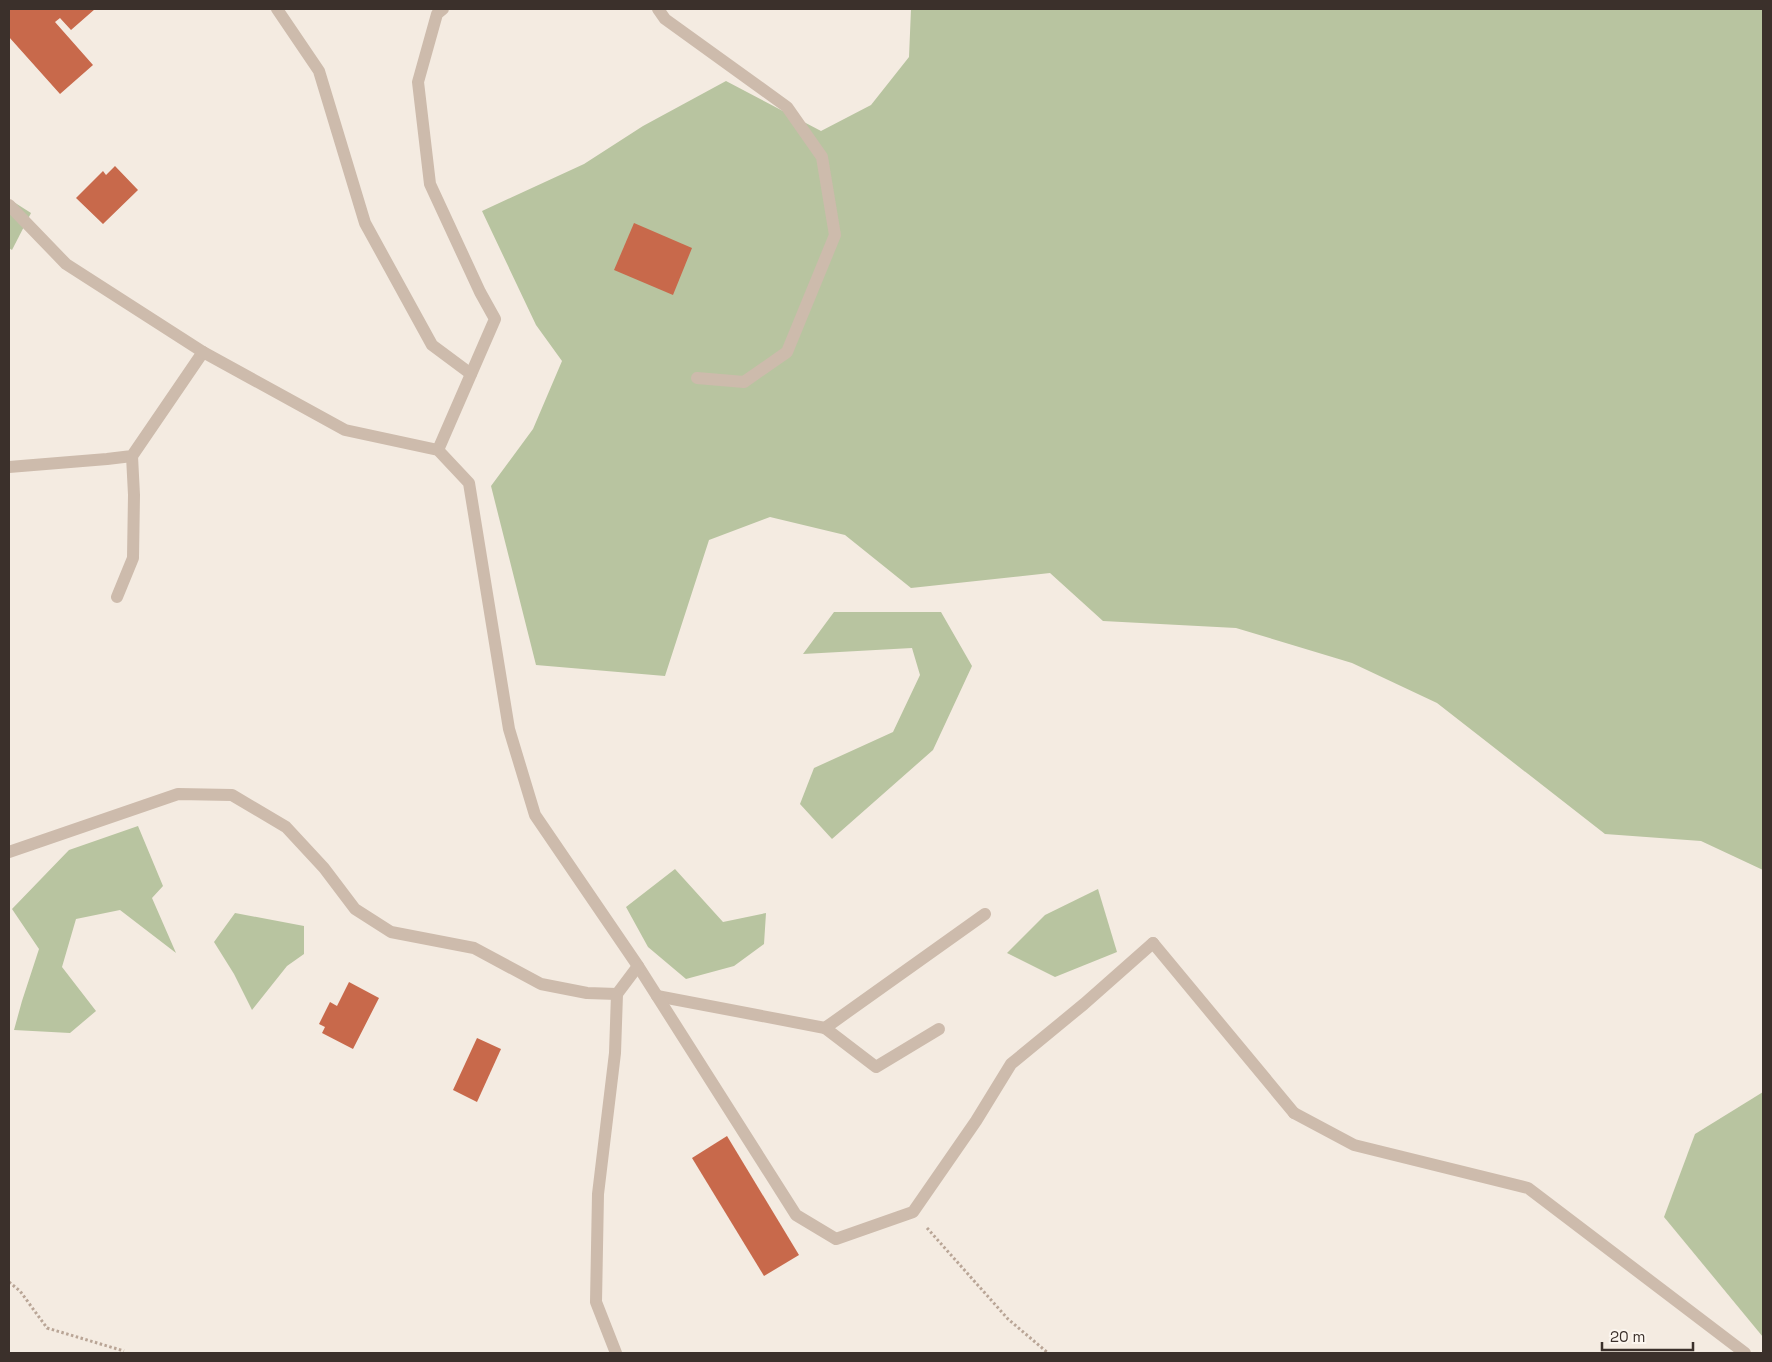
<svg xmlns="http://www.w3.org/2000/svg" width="1772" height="1362" viewBox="0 0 1772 1362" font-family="'Space Grotesk',sans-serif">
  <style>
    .green { fill: #b8c4a0 }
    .building { fill: #c8694b }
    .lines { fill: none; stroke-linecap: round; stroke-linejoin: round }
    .path { stroke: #b9a596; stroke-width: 3; stroke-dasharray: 2.5 2.5; stroke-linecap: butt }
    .service { stroke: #cdbbac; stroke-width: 12 }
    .minor { stroke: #cdbbac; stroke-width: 12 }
  </style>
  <rect width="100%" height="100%" fill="#f4ebe1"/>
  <!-- green -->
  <g class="green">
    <path d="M911 9H1763V870L1701 841 1605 834 1437 703 1352 663 1236 628 1103 621 1050 573 911 588 845 535 770 517 709 540 665 676 536 665 491 486 533 429 562 361 536 325 482 211 584 164 643 126 726 81 821 131 871 105 909 57Z"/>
    <path d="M9 199 31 213 12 250 9 248Z"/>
    <path d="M834 612H941L972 666 933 750 832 839 800 804 814 768 893 732 920 675 912 648 803 654Z"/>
    <path d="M138 826 163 886 152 898 176 953 120 910 76 919 62 967 96 1011 70 1033 14 1030 22 1001 39 949 12 909 69 850Z"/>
    <path d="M675 869 723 922 766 913 764 944 734 966 686 979 648 947 626 907Z"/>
    <path d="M1098 889 1117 952 1055 977 1007 953 1045 915Z"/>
    <path d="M235 913 304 926V954L287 966 252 1010 234 974 214 942Z"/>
    <path d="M1763 1092V1337L1664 1217 1695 1134Z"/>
  </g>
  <!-- building -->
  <g class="building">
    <path d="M9 9H95L71 30 60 18 55 22 93 65 60 94 9 37Z"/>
    <path d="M115 166 138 190 103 224 76 198 103 171 106 175Z"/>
    <path d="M634 223 692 248 673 295 614 270Z"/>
    <path d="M349 982 379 998 353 1049 322 1033 325 1027 319 1024 330 1002 337 1006Z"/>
    <path d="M477 1038 501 1049 477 1102 453 1090Z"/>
    <path d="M727 1136 799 1255 764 1276 692 1158Z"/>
  </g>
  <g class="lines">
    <!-- path -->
    <g class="path">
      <path d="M927 1228 1008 1319 1048 1353"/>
      <path d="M9 1282 20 1291 47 1328 124 1351"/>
    </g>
    <!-- service -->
    <g class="service">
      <path d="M277 9 319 71 365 223 432 345 471 374"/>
      <path d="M658 9 665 19 787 107 822 157 835 235 787 352 744 382 697 378"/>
      <path d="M9 467 107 459 132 456 203 352"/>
      <path d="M117 597 133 558 134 495 132 456"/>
      <path d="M1153 943 1294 1113"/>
      <path d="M657 996 825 1028 985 914"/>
      <path d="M825 1028 876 1067 939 1029"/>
    </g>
    <!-- minor -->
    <g class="minor">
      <path d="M9 205 66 264 203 352 345 430 438 450 469 483 509 729 535 815 638 966 796 1215 836 1239 913 1212 976 1121 1011 1064 1084 1004 1153 943"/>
      <path d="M438 450 495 319 480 292 430 184 418 82 437 14 443 9"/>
      <path d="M9 852 178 794 232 795 286 827 324 868 355 909 391 932 474 948 541 984 587 993 617 994"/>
      <path d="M1294 1113 1354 1145 1528 1188 1745 1353"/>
      <path d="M616 1353 596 1302 598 1194 615 1053 617 994 638 966"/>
    </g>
  </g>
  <!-- border -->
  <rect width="1772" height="1362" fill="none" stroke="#3b302b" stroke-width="20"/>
  <!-- scale -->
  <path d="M1602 1342v8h91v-8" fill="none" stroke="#3b302b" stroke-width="2.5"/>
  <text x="1610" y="1342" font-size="15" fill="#3b302b" stroke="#fbf5ee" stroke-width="4" paint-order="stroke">20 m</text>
</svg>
